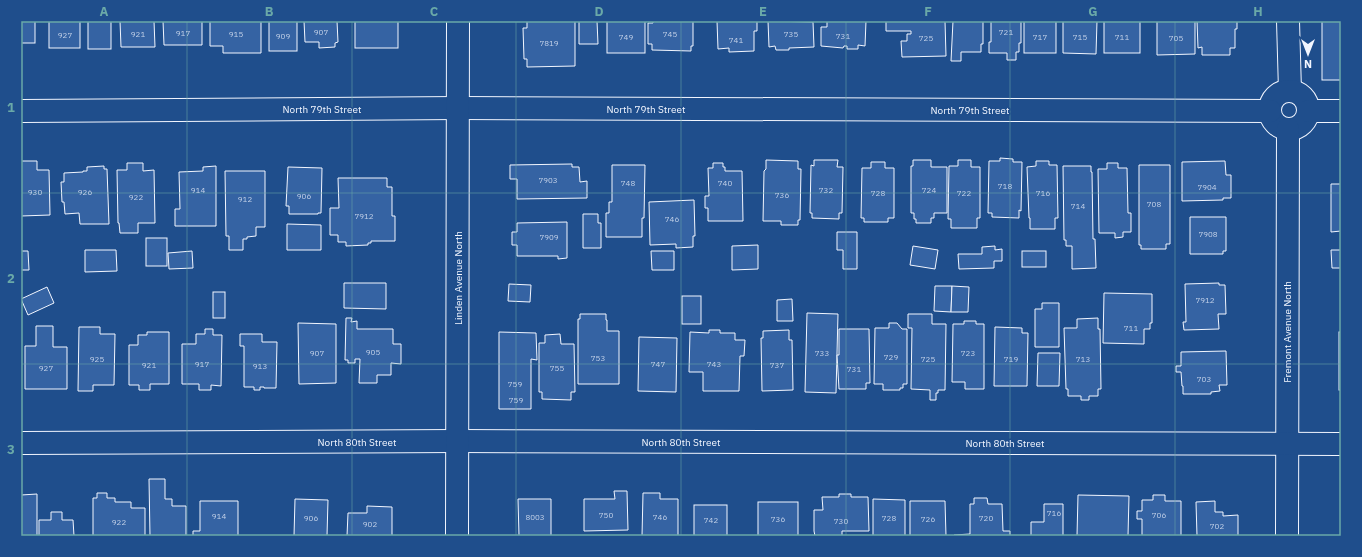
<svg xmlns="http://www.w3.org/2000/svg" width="1362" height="557" viewBox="0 0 1362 557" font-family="'IBM Plex Sans',sans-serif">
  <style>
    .building { fill: #3563a3; stroke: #f2f6ff }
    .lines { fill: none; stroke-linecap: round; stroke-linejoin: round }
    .street-casing { stroke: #f2f6ff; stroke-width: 24 }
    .secondary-casing { stroke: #f2f6ff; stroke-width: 24 }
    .street { stroke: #1f4e8c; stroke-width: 22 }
    .secondary { stroke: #1f4e8c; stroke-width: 22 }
    .grid { fill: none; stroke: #6aa9a8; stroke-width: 1; stroke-opacity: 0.55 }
    .labels { text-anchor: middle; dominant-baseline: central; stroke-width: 3; stroke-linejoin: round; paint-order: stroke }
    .number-label { font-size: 8px; fill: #c3d1e8 }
    .street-label { font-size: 10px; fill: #f2f6ff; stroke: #1f4e8c }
    .neatline { fill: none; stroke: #6aa9a8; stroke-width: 1.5 }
    .grid-label { font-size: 13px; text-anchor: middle; font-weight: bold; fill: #6aa9a8 }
  </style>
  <rect width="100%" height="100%" fill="#1f4e8c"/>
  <!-- building -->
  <g class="building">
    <rect x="21" y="21" width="14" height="22"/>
    <rect x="49" y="21" width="31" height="27"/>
    <rect x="88" y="21" width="23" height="28"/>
    <path d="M120 21H154L155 47H121Z"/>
    <path d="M163 21H202V45H164Z"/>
    <path d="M210 21H261V53H223V46H210Z"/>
    <rect x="269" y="21" width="28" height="30"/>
    <path d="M304 21H337L338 42 335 43V47L319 48V42H305Z"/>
    <rect x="355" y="21" width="43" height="27"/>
    <path d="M527 21H575V66L527 67V59H524L523 28H527Z"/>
    <path d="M579 21H597L598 44H579Z"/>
    <rect x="607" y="21" width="38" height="32"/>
    <path d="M653 21H693V46H691V51L652 50V44H648V23H653Z"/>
    <path d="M717 21H757V31H754V51L729 52V48L718 49Z"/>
    <path d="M768 21 813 22 814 47 789 48V50H776L775 46 769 47Z"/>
    <path d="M827 21H866L865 46 858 45V49H847V46H844L843 48 821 46V27H827Z"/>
    <path d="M886 21H945L946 56 902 57 901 41H907V34H911V31H886Z"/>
    <path d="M953 21H983V44H981V52H961V61H951Z"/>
    <path d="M991 21H1021V43H1019V52H1016V60H1007V53H989V42H991Z"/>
    <rect x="1024" y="21" width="32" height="32"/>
    <path d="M1063 21H1097L1096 54 1063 53Z"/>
    <rect x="1104" y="21" width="36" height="32"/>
    <path d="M1157 21H1195V54L1157 55Z"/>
    <path d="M1197 21H1237V29H1235V48H1230V55H1202V47L1198 48Z"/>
    <rect x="1322" y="21" width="19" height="59"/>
    <path d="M1000 158 1013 159V162H1022L1021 211 1019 210V218L992 217V213H988L989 161H1000Z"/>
    <path d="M766 160 798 161V169H801L800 220H798V225H781V221H763L764 171 766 169Z"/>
    <path d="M814 160H838L837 167H843L842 213H839V219L812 218V213H810L811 165 814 166Z"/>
    <path d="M913 160H931V167H947V213H934V218H931V223H916V219H914V213H911V166H913Z"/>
    <path d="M958 160H971V167H980V218H977V228H951V219H948L949 166H958Z"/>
    <path d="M21 161H37V170H49L50 215 21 216Z"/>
    <path d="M1036 161H1049V165H1057L1058 218H1055V229H1030V218H1029L1027 167 1036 166Z"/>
    <path d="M1225 161 1226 175H1231V198H1223V200L1182 201V162Z"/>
    <path d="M871 162H885V168H894V218H888V222H864V218H861L862 168H871Z"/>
    <path d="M127 163H143V171L154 170 155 223H138V233H120L119 223H118L117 170H127Z"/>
    <path d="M713 163H723V167H725V171H742L743 221H708V208H705V196H709L708 168H713Z"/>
    <path d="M1107 163H1118V168H1127L1128 213H1131V232H1123V237L1115 238V233H1099L1098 169H1107Z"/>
    <path d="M572 164V167H579L580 182 587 181V198L517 199V179H510V165Z"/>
    <path d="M612 165H645L644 218H642V237H606V213H609V202H612Z"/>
    <path d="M1139 165H1170V244H1166V249H1141V245H1139Z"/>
    <path d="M104 166V169H107L109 224H80L79 213 65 214 64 202H62L61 182H64V173L83 172V171H87V167Z"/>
    <path d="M216 166V226H175V209H180L179 172 203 171V167Z"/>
    <path d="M1063 166H1091V172H1092L1093 239H1095L1096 268 1072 269V246H1066V240H1064Z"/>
    <path d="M288 167 322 168 321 213H318V214H289V206H286Z"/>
    <path d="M225 171H265V227H256V236L247 237V239H243V250H229V236H226Z"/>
    <path d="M338 178H387V187H392V216H395V241H371V243H368V245L346 246V242H338V235H330V208H339Z"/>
    <path d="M1331 184H1341V231L1331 232Z"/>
    <path d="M694 200 695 236H693V247L676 248V244L650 245 649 202Z"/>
    <path d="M583 214H598V223H601V248H583Z"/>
    <path d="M1190 217H1226V251H1223V254H1190Z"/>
    <path d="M567 222V258L558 259V256H517V245H512V232H517V223Z"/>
    <path d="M287 224 321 225V250H287Z"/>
    <path d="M837 232H857V269H843V250H837Z"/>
    <rect x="146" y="238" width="21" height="28"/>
    <path d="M758 245V269L732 270V246Z"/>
    <path d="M913 246 938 250 935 269 910 265Z"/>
    <path d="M995 246V250L1002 249V261H994V268L959 269 958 254H982V247Z"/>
    <path d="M85 250H116L117 271 85 272Z"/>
    <path d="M1331 250H1341V268H1332Z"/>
    <path d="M21 251H28L29 270H21Z"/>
    <path d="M192 251 193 268 169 269 168 253Z"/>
    <path d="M651 251H674V270H652Z"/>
    <rect x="1022" y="251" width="24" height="16"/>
    <path d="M344 283H386V309L344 308Z"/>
    <path d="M1219 283V285H1225L1226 314H1218L1219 329 1184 330 1183 322H1186L1185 284Z"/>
    <path d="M509 284 531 285 530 302 508 301Z"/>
    <path d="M935 286H952L951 312 934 311Z"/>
    <path d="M952 286 969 287 968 312H951Z"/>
    <path d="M47 287 54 303 28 315 21 299Z"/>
    <rect x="213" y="292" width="12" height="26"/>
    <path d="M1104 293 1152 294V323H1150V329H1144V344L1103 343Z"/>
    <rect x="682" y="296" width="19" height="28"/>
    <path d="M792 299 793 321H777V300Z"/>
    <path d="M1042 303H1059V347H1035V309H1042Z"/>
    <path d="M807 313 838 314 836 393 805 392Z"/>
    <path d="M580 314H606V320H607V331H619V384H578V319H580Z"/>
    <path d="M908 314H932V324H946L945 390H938V393H936V400H930V390L911 389 912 328H908Z"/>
    <path d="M346 318H352L351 322 357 321V329H393V344H401V364L391 363V375H377V383H359L360 359H355V363H348V360H345Z"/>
    <path d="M1098 318V329H1100L1101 389H1098V396H1089V400H1081V396H1068V389H1066L1064 328H1077V319Z"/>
    <path d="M964 321H976V324H984V389H965V382H952L953 324H964Z"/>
    <path d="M298 323 336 324V383L299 384Z"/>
    <path d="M889 323H897L902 329H907V384H903V388H900V390H883V384H874L875 328H889Z"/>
    <path d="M36 326H53V347H67V389H25V346H36Z"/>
    <path d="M79 327H100V334H115L114 385H93V391H78Z"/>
    <path d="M995 327 1022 328V333H1028L1027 386H994Z"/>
    <path d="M205 329H213V335H222L221 386 211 385V390H199V384H182V344H196V334H205Z"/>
    <path d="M839 329H869L870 383H866V389H839L837 355H839Z"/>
    <path d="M709 330H720V333H735V340H745L744 356H740L739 391H703V372H689L690 332 709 333Z"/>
    <path d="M789 330V340H792L793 390 762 391 761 338H763V331Z"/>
    <path d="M147 332H169V384H150V390H139V385H129V345H138V335H147Z"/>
    <path d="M499 332 536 333 537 360 531 359V409H499Z"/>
    <rect x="1339" y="332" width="2" height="58"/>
    <path d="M240 334H262V342H277L276 388H264V387H260V390H254V387H244V346H240Z"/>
    <path d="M560 334 561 344H574L575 392H571V400L542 399V392H539V343H545V335Z"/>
    <path d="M639 337 677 338 676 392 638 391Z"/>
    <path d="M1226 351 1227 385H1219L1220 391 1211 392V394H1183V386H1182L1181 372H1176V366H1181V352Z"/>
    <path d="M1038 353H1060L1059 386H1037Z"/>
    <path d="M149 479H165V499H172V506H186V536H150Z"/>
    <path d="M614 491H627L628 530 584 531V499H615Z"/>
    <path d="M97 493H107V498H115V502H131V508H145V536H93V498H97Z"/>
    <path d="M643 493H660V499H678V536H642Z"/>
    <path d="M37 494V536H21V495Z"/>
    <path d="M839 494H851V497H868L869 531H842V536H815L814 531V510H823L822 497H839Z"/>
    <path d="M1078 495 1129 496 1128 536H1077Z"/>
    <path d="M1153 495H1165V501H1181V536H1142V519H1137V511H1142V500H1153Z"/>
    <path d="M974 498H987L988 504H1002L1003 531H1010V536H954V535L970 534V504H974Z"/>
    <path d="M295 499 328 500 327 536H294Z"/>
    <path d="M518 499H551V536H519Z"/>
    <path d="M873 499 905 500V536H873Z"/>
    <path d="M200 501H238V536H193V531H200Z"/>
    <path d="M910 501H945L946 536H910Z"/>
    <path d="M1215 501V512H1223V516L1238 515V536H1197L1196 502Z"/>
    <rect x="758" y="502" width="40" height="34"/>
    <path d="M1044 504H1063V536H1031V522H1044Z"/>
    <rect x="694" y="505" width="33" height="31"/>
    <path d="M367 506 392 507V536H347L348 513H367Z"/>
    <path d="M51 512H62V520H73L74 536H39V520H51Z"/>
  </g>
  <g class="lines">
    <!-- street casing -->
    <g class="street-casing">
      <g id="street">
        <path d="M1288 21 1290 91"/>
        <circle cx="1289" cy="110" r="19"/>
        <path d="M21 111 459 108 1270 111"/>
        <path d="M1309 111H1341"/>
        <path d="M1287 536 1288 129"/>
      </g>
    </g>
    <!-- secondary casing -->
    <g class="secondary-casing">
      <g id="secondary">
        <path d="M21 443 458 441 1341 444"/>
        <path d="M457 536 458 21"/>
      </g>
    </g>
    <!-- street -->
    <use href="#street" class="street"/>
    <!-- secondary -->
    <use href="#secondary" class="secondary"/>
  </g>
  <!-- grid -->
  <path class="grid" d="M187 21V536M352 21V536M516 21V536M681 21V536M846 21V536M1010 21V536M1175 21V536M21 193H1341M21 364H1341"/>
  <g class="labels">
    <!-- number labels -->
    <g class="number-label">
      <text x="321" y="32">907</text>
      <text x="1006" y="32">721</text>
      <text x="183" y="33">917</text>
      <text x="138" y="34">921</text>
      <text x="236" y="34">915</text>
      <text x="670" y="34">745</text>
      <text x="791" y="34">735</text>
      <text x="65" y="35">927</text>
      <text x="283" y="36">909</text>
      <text x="843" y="36">731</text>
      <text x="626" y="37">749</text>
      <text x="1040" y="37">717</text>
      <text x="1080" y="37">715</text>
      <text x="1122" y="37">711</text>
      <text x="926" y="38">725</text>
      <text x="1176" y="38">705</text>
      <text x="736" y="40">741</text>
      <text x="549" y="43">7819</text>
      <text x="548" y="180">7903</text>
      <text x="628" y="183">748</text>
      <text x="725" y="183">740</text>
      <text x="1005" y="186">718</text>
      <text x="1207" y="187">7904</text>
      <text x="198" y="190">914</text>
      <text x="826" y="190">732</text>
      <text x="929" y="190">724</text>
      <text x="35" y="192">930</text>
      <text x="85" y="192">926</text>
      <text x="878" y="193">728</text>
      <text x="964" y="193">722</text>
      <text x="1043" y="193">716</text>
      <text x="782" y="195">736</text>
      <text x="304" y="196">906</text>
      <text x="136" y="197">922</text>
      <text x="245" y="199">912</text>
      <text x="1154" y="204">708</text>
      <text x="1078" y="206">714</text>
      <text x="364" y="216">7912</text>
      <text x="672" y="219">746</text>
      <text x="1208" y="234">7908</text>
      <text x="549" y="237">7909</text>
      <text x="1205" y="300">7912</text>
      <text x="1131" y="328">711</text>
      <text x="373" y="352">905</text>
      <text x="317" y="353">907</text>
      <text x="822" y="353">733</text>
      <text x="968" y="353">723</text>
      <text x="891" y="357">729</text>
      <text x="598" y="358">753</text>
      <text x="97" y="359">925</text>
      <text x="928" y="359">725</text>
      <text x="1011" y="359">719</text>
      <text x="1083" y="359">713</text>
      <text x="202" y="364">917</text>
      <text x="658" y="364">747</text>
      <text x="714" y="364">743</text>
      <text x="149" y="365">921</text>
      <text x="777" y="365">737</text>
      <text x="260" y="366">913</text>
      <text x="46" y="368">927</text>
      <text x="557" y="368">755</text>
      <text x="854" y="369">731</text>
      <text x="1204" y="379">703</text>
      <text x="515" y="384">759</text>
      <text x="516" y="400">759</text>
      <text x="1054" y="513">716</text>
      <text x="606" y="515">750</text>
      <text x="1159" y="515">706</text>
      <text x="219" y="516">914</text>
      <text x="535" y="517">8003</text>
      <text x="660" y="517">746</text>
      <text x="311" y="518">906</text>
      <text x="889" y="518">728</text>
      <text x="986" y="518">720</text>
      <text x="778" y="519">736</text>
      <text x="928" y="519">726</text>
      <text x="711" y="520">742</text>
      <text x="841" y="521">730</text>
      <text x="119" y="522">922</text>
      <text x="370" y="524">902</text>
      <text x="1217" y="526">702</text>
    </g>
    <!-- street labels -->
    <g class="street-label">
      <text x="322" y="109">North 79th Street</text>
      <text x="646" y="109">North 79th Street</text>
      <text x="970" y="110">North 79th Street</text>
      <text transform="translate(458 278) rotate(-90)">Linden Avenue North</text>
      <text transform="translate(1287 332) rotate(-90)">Fremont Avenue North</text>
      <text x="357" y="442">North 80th Street</text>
      <text x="681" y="442">North 80th Street</text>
      <text x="1005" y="443">North 80th Street</text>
    </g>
  </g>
  <!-- border -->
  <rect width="1362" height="557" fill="none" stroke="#1f4e8c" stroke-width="44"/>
  <!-- north arrow -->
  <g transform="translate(1308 54) rotate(180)" stroke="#1f4e8c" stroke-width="3" paint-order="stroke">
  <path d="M0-3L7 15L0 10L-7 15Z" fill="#f2f6ff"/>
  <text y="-6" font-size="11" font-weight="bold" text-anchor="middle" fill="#f2f6ff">N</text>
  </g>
  <rect x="22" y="22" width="1318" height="513" class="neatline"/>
  <g class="grid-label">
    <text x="104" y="16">A</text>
    <text x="269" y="16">B</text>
    <text x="434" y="16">C</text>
    <text x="599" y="16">D</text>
    <text x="763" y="16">E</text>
    <text x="928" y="16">F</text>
    <text x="1093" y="16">G</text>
    <text x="1258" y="16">H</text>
    <text x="11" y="112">1</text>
    <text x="11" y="283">2</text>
    <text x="11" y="454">3</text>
  </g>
</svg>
